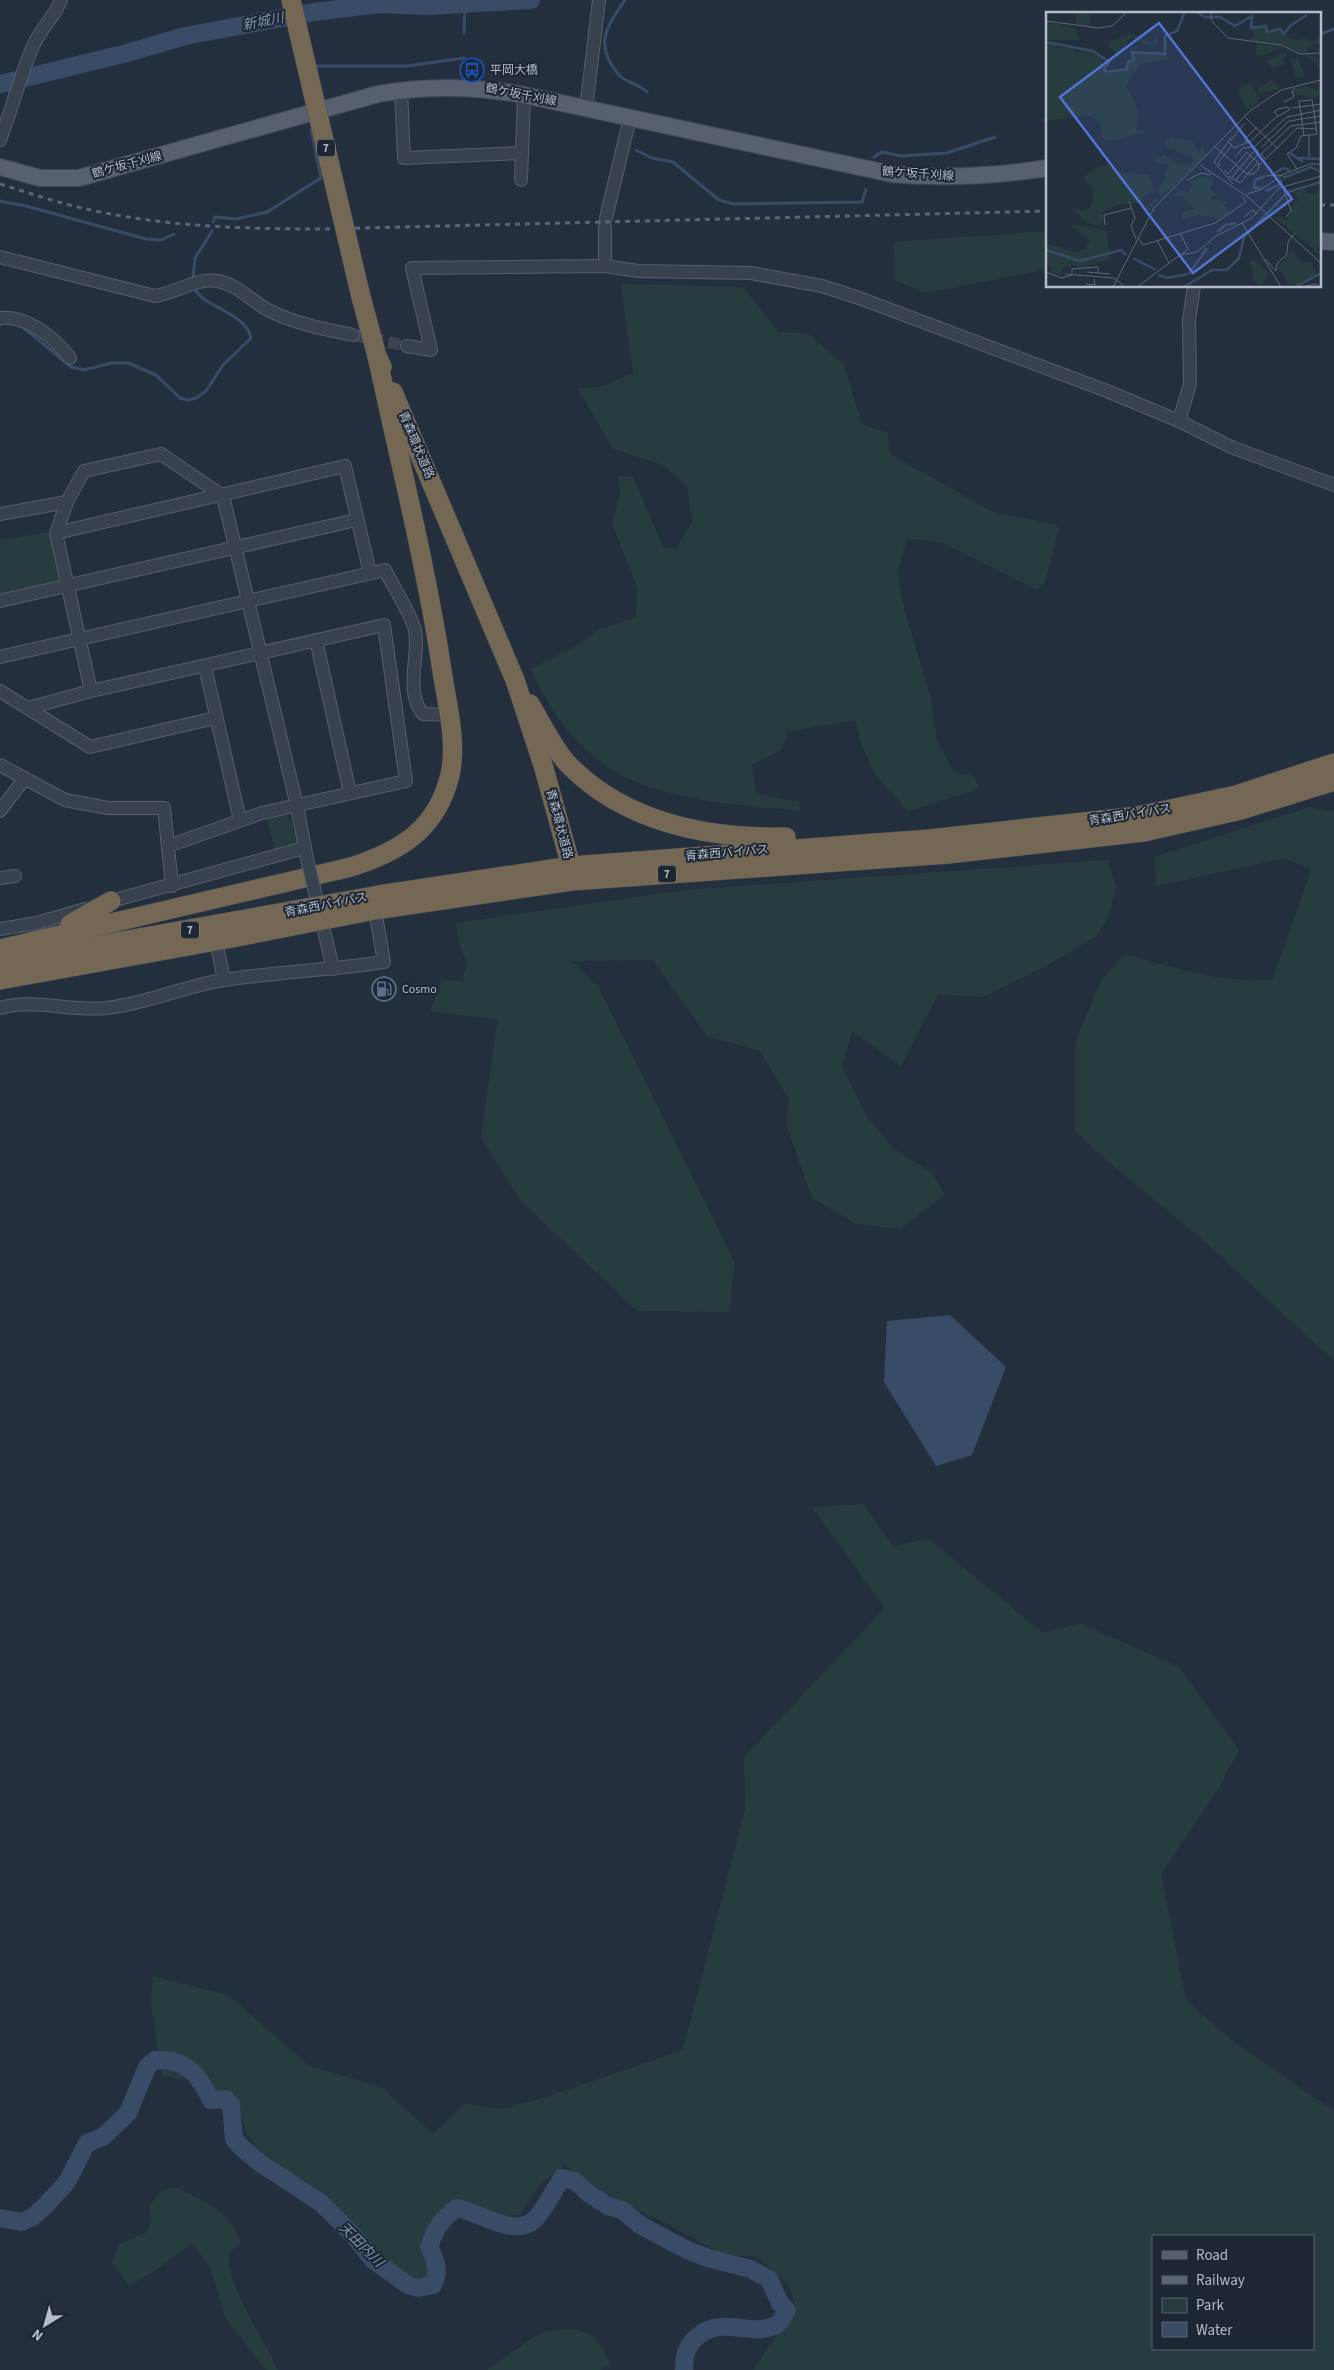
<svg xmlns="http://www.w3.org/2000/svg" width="1334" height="2370" viewBox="0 0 1334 2370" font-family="'Source Sans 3','Noto Sans JP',sans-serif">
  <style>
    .green { fill: #263c3f; fill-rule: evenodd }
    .water { fill: #394c67 }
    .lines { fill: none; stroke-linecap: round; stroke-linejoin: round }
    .stream { stroke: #394c67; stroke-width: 3 }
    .river { stroke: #394c67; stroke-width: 18 }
    .minor-tunnel { stroke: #3a4453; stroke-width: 12; stroke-dasharray: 12 6; stroke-linecap: butt }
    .minor-casing { stroke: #565f6c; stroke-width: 14 }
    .major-casing { stroke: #414a57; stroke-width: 18 }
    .highway-casing { stroke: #434c59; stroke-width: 20 }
    .minor { stroke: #38414e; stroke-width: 12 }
    .major { stroke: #56606e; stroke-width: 16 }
    .highway { stroke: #746855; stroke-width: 19 }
    .rail { stroke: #5a6575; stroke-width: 3; stroke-dasharray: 5 5; stroke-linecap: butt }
    .minor-bridge-casing { stroke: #565f6c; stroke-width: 14; stroke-linecap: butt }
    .highway-bridge-casing { stroke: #434c59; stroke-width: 20; stroke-linecap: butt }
    .minor-bridge { stroke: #38414e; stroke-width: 12 }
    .highway-bridge { stroke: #746855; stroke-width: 19 }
    .labels { text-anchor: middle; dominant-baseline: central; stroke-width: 4; stroke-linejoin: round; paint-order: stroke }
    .shield { fill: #1d2633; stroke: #878f9c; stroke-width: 1 }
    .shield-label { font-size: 11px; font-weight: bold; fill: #b4bcc9 }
    .poi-label { font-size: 12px; fill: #b4bcc9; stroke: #1d2633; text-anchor: start }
    .street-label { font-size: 12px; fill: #b4bcc9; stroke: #1d2633 }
    .water-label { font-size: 14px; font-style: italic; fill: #7c92b1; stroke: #1d2633 }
    .inset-river { fill: none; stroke: #394c67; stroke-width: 2.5 }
    .inset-road { fill: none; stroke: #5e6776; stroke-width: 1 }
    .view { fill: #5274d3; fill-opacity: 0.15; stroke: #5274d3; stroke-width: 2.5 }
    .inset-edge { fill: none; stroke: #b4bcc9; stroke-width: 2.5 }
  </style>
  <rect width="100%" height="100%" fill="#242f3e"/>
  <!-- green -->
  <g class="green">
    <path d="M1048 231V269L925 293 895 280 894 242Z"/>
    <path d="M621 284 743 287 779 332 809 334 844 365 862 424 888 433 890 454 993 512 1052 524 1059 528 1045 583 1038 590 943 543 907 538 897 573 905 612 930 695 937 741 955 774 974 775 979 789 908 811 874 773 862 746 855 720 788 732 782 749 752 765 756 794 799 802 800 811C740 805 663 801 611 769 575 747 547 707 531 669L576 646 599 629 635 618 638 590 612 523 620 493 618 476 633 477 664 549 677 547 692 522 687 486 663 465 613 449 578 389 603 386 633 373Z"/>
    <path d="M51 532 61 578 58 583 0 596V540Z"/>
    <path d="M1310 807 1334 812V1361L1204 1241 1106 1160 1075 1130V1043L1100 982 1125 954C1172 968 1224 984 1273 979L1311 870 1286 858 1156 886 1154 857Z"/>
    <path d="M284 815 291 819 296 844 275 849 267 819Z"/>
    <path d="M1108 860 1116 886 1109 916 1096 936 1050 964 983 997 938 994 901 1067 852 1031 842 1067 867 1117 894 1149 932 1173 945 1195 900 1229 856 1224 812 1198 786 1124 789 1099 760 1051 707 1036 653 960 571 961 598 986 735 1263 729 1312 637 1311 521 1201 481 1138 498 1019 430 1012 442 980 462 981 467 964 459 943 456 923 685 890Z"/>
    <path d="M863 1504 894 1547 928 1538 1043 1633 1080 1623 1179 1667 1239 1750 1218 1789 1161 1874 1186 2000 1234 2042 1334 2111V2370H753L796 2307 789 2286 758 2257 722 2254 669 2225 614 2199 565 2165 540 2185 519 2215C512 2215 503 2217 496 2216 464 2209 459 2185 434 2224 422 2244 424 2252 433 2272L424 2282 409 2278 394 2268 329 2202 265 2157 245 2132 238 2098 228 2088 217 2092 201 2072 179 2080 162 2074 151 2004 153 1976 228 1995 310 2066 381 2087 433 2134 464 2104 503 2109 549 2096 683 2050 745 1809 744 1757 885 1608 812 1507ZM1153 2236H1313V2349H1153Z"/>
    <path d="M176 2188C202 2199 233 2213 241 2243L228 2255C230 2291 262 2336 278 2370H266L226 2319 210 2267 192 2243 162 2266 129 2286 112 2262 118 2245 147 2232 151 2221 149 2206 161 2191Z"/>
    <path d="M571 2329C597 2333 599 2342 611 2365L600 2370H487L532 2338 547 2331Z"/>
  </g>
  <!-- water -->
  <path class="water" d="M950 1315 1006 1367 972 1455 936 1466 884 1382 887 1321Z"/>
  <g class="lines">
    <!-- stream -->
    <g class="stream">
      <path d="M625 0C606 27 593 46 620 76 626 82 639 84 647 92"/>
      <path d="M464 33 465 4"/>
      <path d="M1320 34 1334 29"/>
      <path d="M313 66H407L464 58"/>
      <path d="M1045 120 1048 119"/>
      <path d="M636 150 652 158 673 162 719 200 734 204 862 202 866 189"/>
      <path d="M874 157 882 152 901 156 947 153 995 137"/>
      <path d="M0 201 26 206 146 239 161 240 174 234"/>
      <path d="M213 222 215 217 236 219 267 212 321 178 311 129"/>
      <path d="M193 279 195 258 212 231"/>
      <path d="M0 325 1 324"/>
      <path d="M23 327 71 367 84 370 111 363H128L156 375 180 398 188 400 196 398 206 391 223 365 251 338C245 311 201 307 195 288"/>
    </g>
    <!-- river -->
    <g class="river">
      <path d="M0 84 127 53 185 36 314 12 379 4 428 6 531 0"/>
      <path d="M0 2218 21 2222 33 2217 46 2205 67 2182 87 2143 103 2137 128 2113 147 2067 155 2060C187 2059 198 2074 211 2100L226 2099 231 2105 234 2139 241 2147 260 2163 321 2203 354 2236 373 2260 408 2285 418 2288 433 2285C440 2271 436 2260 429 2247 435 2229 442 2218 457 2208 479 2212 514 2238 534 2220 544 2211 554 2190 562 2178L575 2181 588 2193 608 2206 622 2210 640 2225 687 2250 708 2258 750 2269 769 2279 780 2303 787 2310C784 2315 782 2322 776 2325 752 2338 723 2315 698 2336 686 2346 684 2355 684 2370"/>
    </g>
    <!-- minor-tunnel -->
    <path class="minor-tunnel" d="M353 335 407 346"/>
    <!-- minor casing -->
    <g class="minor-casing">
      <g id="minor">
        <path d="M401 90 404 158 522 153"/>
        <path d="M586 109 599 0"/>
        <path d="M0 140C12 109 20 76 33 46 41 28 55 16 61 0"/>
        <path d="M521 180 524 95"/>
        <path d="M606 218 630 118"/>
        <path d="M605 227V266"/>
        <path d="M0 257 155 296C176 293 197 277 218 281 238 285 251 301 268 310 296 324 323 329 353 335"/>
        <path d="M0 318C27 315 55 338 70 358"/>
        <path d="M407 346 431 350 412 268 605 266 638 271 751 273 822 286 859 298 1107 391 1179 421 1231 447 1334 485"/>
        <path d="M1179 421 1190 384 1189 320 1194 286"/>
        <path d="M0 514 67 502"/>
        <path d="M56 533 345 466 370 573"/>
        <path d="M0 601 356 520"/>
        <path d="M316 640 350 793"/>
        <path d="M0 657 385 570C393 586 411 614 415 630 420 656 404 691 423 714L449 715"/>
        <path d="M205 667 240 820"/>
        <path d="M0 691 90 747 215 718"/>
        <path d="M91 691 56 533 67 502 84 471 161 454 223 496 297 806 307 859"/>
        <path d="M28 708 91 691 384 625 406 781 262 813 168 846"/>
        <path d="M0 765 65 800 108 808H164L172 886"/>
        <path d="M0 811 25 778"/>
        <path d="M0 878 15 876"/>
        <path d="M314 888 333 969"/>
        <path d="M104 903 304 848"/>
        <path d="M0 929 37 923 85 909"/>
        <path d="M216 941 224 980"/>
        <path d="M0 1008C34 998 71 1012 106 1008 146 1004 184 986 224 980 277 972 331 970 384 962L375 910"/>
      </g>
    </g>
    <!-- major casing -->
    <g class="major-casing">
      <g id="major">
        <path d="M0 167 40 178H79L378 94C428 85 474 86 524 95L892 174C945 179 995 176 1048 168"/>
        <path d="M1320 241 1334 242"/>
      </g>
    </g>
    <!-- highway casing -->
    <g class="highway-casing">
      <g id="highway">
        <path d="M361 297 377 356 382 367"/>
        <path d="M393 392 515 680 543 765 571 866V877"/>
        <path d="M530 704C541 722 553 748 567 763 623 822 707 839 786 837"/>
        <path d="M70 924 111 901"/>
        <path d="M0 949 351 867C401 851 437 829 450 775 457 744 448 708 443 677 427 569 400 463 377 356"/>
        <path d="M0 963 379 895 571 866 929 839 1138 816 1236 795 1334 763"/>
        <path d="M0 980 216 941 375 910 572 881 948 854 1144 832 1241 810 1334 781"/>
      </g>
    </g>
    <!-- minor -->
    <use href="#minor" class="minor"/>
    <!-- major -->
    <use href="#major" class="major"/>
    <!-- highway -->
    <use href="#highway" class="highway"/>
    <!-- rail -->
    <g class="rail">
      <path d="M0 184C23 191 46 199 70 205 151 226 237 229 321 229L1048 211"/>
      <path d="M1320 205H1334"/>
    </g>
    <!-- minor-bridge casing -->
    <g class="minor-bridge-casing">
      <path id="minor-bridge" d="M307 859 314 888"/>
    </g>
    <!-- highway-bridge casing -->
    <g class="highway-bridge-casing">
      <path id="highway-bridge" d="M291 0 361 297"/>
    </g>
    <!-- minor-bridge -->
    <use href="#minor-bridge" class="minor-bridge"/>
    <!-- highway-bridge -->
    <use href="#highway-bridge" class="highway-bridge"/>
  </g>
  <!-- icons -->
  <defs>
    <g id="bus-ring" transform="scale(1.25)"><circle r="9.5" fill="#1d2633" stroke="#1a4fb4" stroke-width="1.5"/><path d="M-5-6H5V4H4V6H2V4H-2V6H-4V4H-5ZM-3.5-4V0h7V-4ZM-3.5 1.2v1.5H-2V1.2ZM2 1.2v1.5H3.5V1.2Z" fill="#1a4fb4"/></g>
    <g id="fuel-ring" transform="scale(1.25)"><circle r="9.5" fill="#1d2633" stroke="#5c6f8a" stroke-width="1.5"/><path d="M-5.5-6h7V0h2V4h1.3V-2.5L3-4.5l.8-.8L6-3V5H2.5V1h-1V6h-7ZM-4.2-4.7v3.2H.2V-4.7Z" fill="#5c6f8a"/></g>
  </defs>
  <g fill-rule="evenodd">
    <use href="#bus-ring" x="472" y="70"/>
    <use href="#fuel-ring" x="384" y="989"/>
  </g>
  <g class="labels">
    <!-- shield labels -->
    <g class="shield">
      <rect x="317" y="139.5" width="18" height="17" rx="4"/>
      <rect x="658" y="865.5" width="18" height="17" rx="4"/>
      <rect x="181" y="921.5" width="18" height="17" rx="4"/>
    </g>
    <g class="shield-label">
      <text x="326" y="148">7</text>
      <text x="667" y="874">7</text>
      <text x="190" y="930">7</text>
    </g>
    <!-- poi labels -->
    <g class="poi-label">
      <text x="490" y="70">平岡大橋</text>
      <text x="402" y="989">Cosmo</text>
    </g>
    <!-- street labels -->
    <g class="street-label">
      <text transform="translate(521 95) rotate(11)">鶴ケ坂千刈線</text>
      <text transform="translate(127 165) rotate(-15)">鶴ケ坂千刈線</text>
      <text transform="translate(918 174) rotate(4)">鶴ケ坂千刈線</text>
      <text transform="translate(416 445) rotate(67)">青森環状道路</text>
      <text transform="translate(1130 815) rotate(-9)">青森西バイパス</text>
      <text transform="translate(559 824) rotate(75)">青森環状道路</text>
      <text transform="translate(727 853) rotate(-5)">青森西バイパス</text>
      <text transform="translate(326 905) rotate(-11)">青森西バイパス</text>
    </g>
    <!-- water labels -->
    <g class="water-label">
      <text transform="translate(263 22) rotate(-11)">新城川</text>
      <text transform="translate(361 2245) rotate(45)">天田内川</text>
    </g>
  </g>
  <!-- overview -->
  <g transform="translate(1046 12)">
    <rect width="275" height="275" fill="#242f3e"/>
    <path d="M29 0H43L45 14 30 12ZM0 10 29 16 34 28H0ZM219 14 221 20 234 18 235 22 249 28 258 26 267 31 270 26H275V33L271 31 261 37V43L271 45 275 56 257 41 237 33 205 28 209 23 205 17ZM84 21 106 31 111 25V33L103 34 85 25 74 44 68 45 69 38 62 35 64 30ZM0 32H10L11 37 21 34 31 40 45 39 56 47 57 60 63 61 82 57 83 51 89 47 88 40 112 44 118 42 124 48 94 52 80 73 92 98 90 117 101 120 65 129 56 126 54 112 45 104 0 108ZM212 32 232 34 235 35 217 44 209 43ZM236 41 242 44 237 47 238 52 227 57 221 49ZM252 45 259 65 270 67 250 64 244 46 249 48ZM225 68 234 75 225 80 217 79 215 84 212 76ZM205 71 213 88 202 99 193 82 195 75ZM258 74 275 78 270 87 247 82V78ZM125 125 146 129 152 139 157 135 160 144 115 185 112 178 120 165 119 158 124 157 119 152 109 151 110 146 118 143 130 151 143 152 149 148 120 134 118 130ZM63 153 70 160 103 163 109 179 96 185 99 195 110 186 112 188 100 202 93 191 74 192 56 200 57 213 48 214 36 207 26 194 35 199 43 197 47 187 45 174 37 166 51 155ZM157 164 169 167 164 176 173 186 166 183 165 187 181 190 178 194 184 200 174 207 154 203 137 207 135 201 148 197 135 184 129 183 133 177 142 181 147 172 141 171ZM259 177 262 182 275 180V227L271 236 275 244 226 203 241 207 246 200 244 195 252 188 247 181ZM27 212 60 218 65 247 38 255 18 253 14 263 5 260V254L0 253V231L28 240 40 237 44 228 25 215ZM245 237 255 250H266L271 263 252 274 242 271 232 256ZM207 247 220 258 222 265 214 273 206 269 207 258 203 252Z" fill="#263c3f"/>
    <path class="inset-river" d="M151 0 158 5H174L189 14 206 4 205 16 220 14 221 20 234 17 238 22 245 13 261 3M0 30 47 39 63 50 58 58 61 60 81 57 82 50 88 48 86 40 119 42V24L131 19 139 0M243 141 257 150M245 141 251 146 275 147M252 160 265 155 273 159M228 162 237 156 244 158M237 166 252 160M215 176H208L209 168 219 164M220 179 235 172V167M171 220 180 213 190 211M0 238 34 249 75 238 80 243M87 246 110 258M143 262 161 236M112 263 121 266 142 262M138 275 166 258H181L193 246 198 225 242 180 275 170M250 275 275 261"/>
    <path class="inset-road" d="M165 0V8L182 26 235 33 254 42 275 41M0 9 53 16 66 14 81 0M238 90 248 85 246 79 249 76M246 96 275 92M255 101 253 89 266 88 268 99M255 101 258 124M232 104 228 100 232 97 242 95 244 98M200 106 231 136 251 116 270 117M185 126 168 150 187 172M185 128 198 112M183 130 188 136 205 129 229 106 243 98M200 130V126L211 115M168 134 201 162H208L213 156 212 150 200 140M216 135 243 109 275 104M189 145 197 136 208 135 241 105 275 98M263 145V123M219 146 215 142 245 114 275 110M154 153 202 185 275 251M213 153 231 136M174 154 172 151 186 133M251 157 241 142 250 136 255 124 271 122 268 99M178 158 182 162 201 140M182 164 194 171 212 150M220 164 237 163M186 165 210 137M141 168 155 161 165 163M190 168 213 141 208 135M237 175 245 199 240 205M201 182 214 178 238 162 264 152H275M83 189 89 206 85 214 90 227M198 205 207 198 211 202M196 211 235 275M59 213 58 203 85 196M134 221 142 237 136 242M92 226 97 233 169 211 200 190 196 184M111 228 123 251M219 247 230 259 231 252 241 242 242 230 249 221M0 260 16 266 26 263V257L52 255V261M41 260 64 262M19 262 68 266 79 275M40 272 49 273 48 267M67 275 108 196 205 98 235 78 275 68M91 275 134 243 151 240 170 224 206 206 233 176 275 164M255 275 269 272 274 275"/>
    <path class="view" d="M113 11 246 187 147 261 14 85Z"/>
    <rect width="275" height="275" class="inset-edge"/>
  </g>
  <!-- legend -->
  <rect x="1152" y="2235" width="162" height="115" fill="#1d2633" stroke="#59626f"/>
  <rect x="1162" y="2251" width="25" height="8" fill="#56606e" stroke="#59626f"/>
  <text x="1196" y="2260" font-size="15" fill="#b4bcc9">Road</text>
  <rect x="1162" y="2276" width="25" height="8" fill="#5a6575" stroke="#59626f"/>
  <text x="1196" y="2285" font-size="15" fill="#b4bcc9">Railway</text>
  <rect x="1162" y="2298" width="25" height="15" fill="#263c3f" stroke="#59626f"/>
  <text x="1196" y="2310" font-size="15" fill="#b4bcc9">Park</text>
  <rect x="1162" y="2322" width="25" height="15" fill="#394c67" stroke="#59626f"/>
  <text x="1196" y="2335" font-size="15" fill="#b4bcc9">Water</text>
  <!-- north arrow -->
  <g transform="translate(45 2325) rotate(217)" stroke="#1d2633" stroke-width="4" paint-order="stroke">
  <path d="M0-4L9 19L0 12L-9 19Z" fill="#b4bcc9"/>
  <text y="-8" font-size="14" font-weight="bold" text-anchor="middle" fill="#b4bcc9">N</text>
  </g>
</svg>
